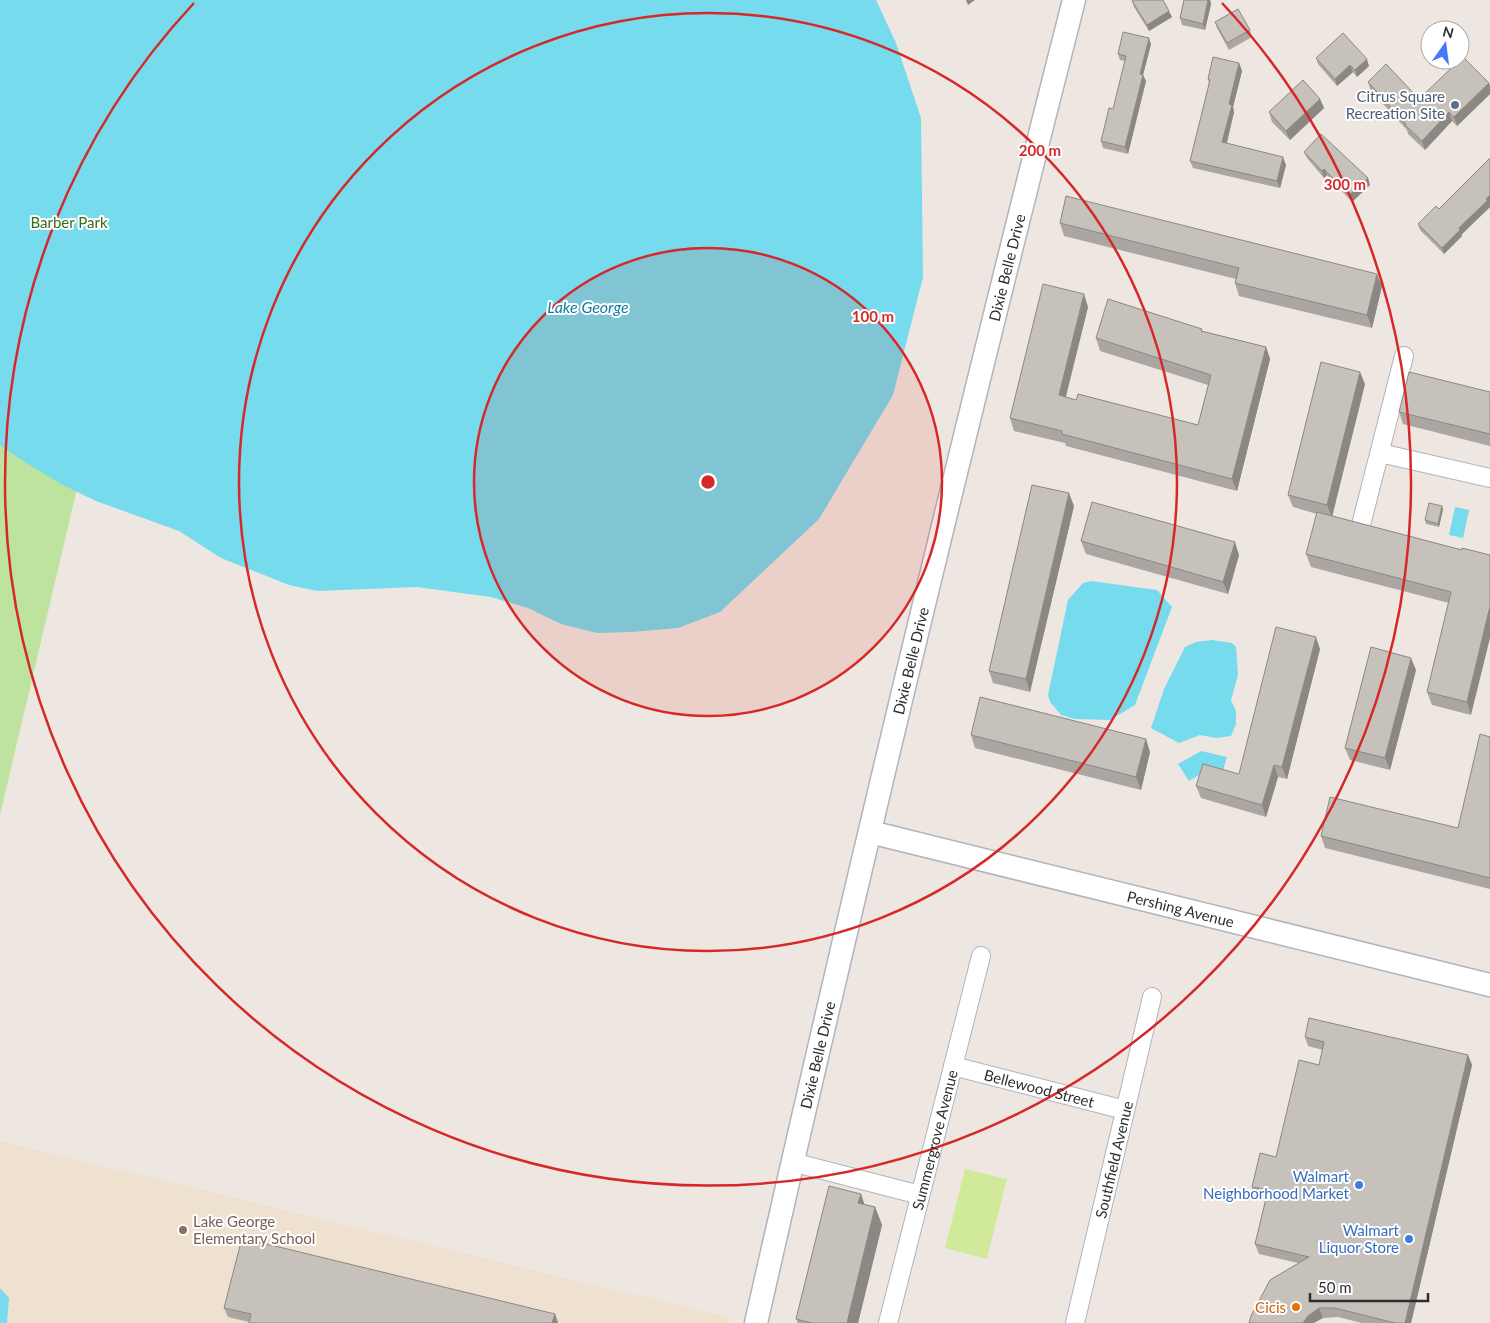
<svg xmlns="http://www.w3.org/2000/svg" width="1490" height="1323" viewBox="0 0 1490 1323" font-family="Lato,sans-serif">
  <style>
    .education { fill: #efe1d0 }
    .green { fill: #bde39e }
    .pitch { fill: #d1ea9a }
    .water { fill: #76dbed }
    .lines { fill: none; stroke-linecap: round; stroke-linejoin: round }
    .minor-casing { stroke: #b0b4bd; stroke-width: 20 }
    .tertiary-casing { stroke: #b0b4bd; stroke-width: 25 }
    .minor { stroke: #fff; stroke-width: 18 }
    .tertiary { stroke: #fff; stroke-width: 22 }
    .wall { fill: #aba6a1 }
    .shaded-wall { fill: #8b8783 }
    .building { fill: #c7c1bb; stroke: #8b8783 }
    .ring { fill: none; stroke: #d62828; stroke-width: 2.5 }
    .service-dot { fill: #5c6f8a; stroke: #fff; stroke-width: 2 }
    .shop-dot { fill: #3f7fe0; stroke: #fff; stroke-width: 2 }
    .education-dot { fill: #8d6e63; stroke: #fff; stroke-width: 2 }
    .food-dot { fill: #e8710a; stroke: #fff; stroke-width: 2 }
    .labels { text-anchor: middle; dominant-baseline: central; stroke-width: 4; stroke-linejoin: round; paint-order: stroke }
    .service-label { font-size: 15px; fill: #4e5e75; stroke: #fff; text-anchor: end }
    .park-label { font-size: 15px; fill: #356b1c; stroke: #fff }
    .street-label { font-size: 15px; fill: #2d2d2d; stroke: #fff }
    .shop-label { font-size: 15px; fill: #366cbe; stroke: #fff; text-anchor: end }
    .education-label { font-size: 15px; fill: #785e54; stroke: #fff; text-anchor: start }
    .food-label { font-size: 15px; fill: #c56008; stroke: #fff; text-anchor: end }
    .water-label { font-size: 16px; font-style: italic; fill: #107d9e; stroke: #fff }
    .centre { fill: #d62828; stroke: #fff; stroke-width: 2.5 }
    .ring-label { font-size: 15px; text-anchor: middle; font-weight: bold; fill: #d62828; stroke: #fff; stroke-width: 4; stroke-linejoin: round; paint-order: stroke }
  </style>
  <rect width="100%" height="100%" fill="#eee6e0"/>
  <!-- education -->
  <path class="education" d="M0 1141 731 1318 730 1323H0Z"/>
  <!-- green -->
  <path class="green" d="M0 135 152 171 0 815Z"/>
  <!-- pitch -->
  <path class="pitch" d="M965 1169 1007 1179 987 1259 945 1248Z"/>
  <!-- water -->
  <g class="water">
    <path d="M0 0H876L896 43 921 118 923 277 893 395 819 519 720 612 678 628 631 632 597 633 561 624 528 608 491 597 417 587 317 591 289 585 221 558 179 531 96 501 61 484 20 459 0 445Z"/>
    <path d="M1455 507 1469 510 1463 538 1449 535Z"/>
    <path d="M1091 581 1157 590 1172 607 1135 705 1110 720 1075 719 1061 715 1050 702 1048 695 1068 600 1083 583Z"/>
    <path d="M1212 640 1232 643 1236 647 1238 675 1231 700 1236 711V724L1231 736 1216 738 1200 735 1179 743 1151 728 1164 689 1185 647 1196 642Z"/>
    <path d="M1201 751 1227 757 1221 777 1204 772 1189 781 1178 764Z"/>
    <path d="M0 1288 9 1298 7 1323H0Z"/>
  </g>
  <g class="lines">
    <!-- minor casing -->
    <g class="minor-casing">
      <g id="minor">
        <path d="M1380 453 1490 478"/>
        <path d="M1362 521 1404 356"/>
        <path id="s1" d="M953 1066 1125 1110"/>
        <path d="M792 1162 920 1195"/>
        <path id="s2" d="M888 1323 981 956"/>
        <path id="s3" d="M1075 1323 1152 997"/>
      </g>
    </g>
    <!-- tertiary casing -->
    <g class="tertiary-casing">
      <g id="tertiary">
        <path id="s4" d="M870 832 1490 985"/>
        <path id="s5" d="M756 1323C856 881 962 439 1074 0"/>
      </g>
    </g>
    <!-- minor -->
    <use href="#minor" class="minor"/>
    <!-- tertiary -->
    <use href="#tertiary" class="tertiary"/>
  </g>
  <!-- wall -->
  <g class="wall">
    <path d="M1184 0H1210L1211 4 1205 30 1182 25 1180 18Z"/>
    <path d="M1132 1 1172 17 1149 31 1134 7Z"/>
    <path d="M1215 22 1250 30 1252 37 1229 50 1217 28Z"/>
    <path d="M1151 44 1143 75 1146 81 1128 154 1103 148 1101 141 1113 109 1125 61 1120 60 1118 54Z"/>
    <path d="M1316 58 1369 66 1357 77 1353 72 1337 86 1318 64Z"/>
    <path d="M1239 63 1242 71 1233 107 1234 112 1227 143 1286 165 1280 188 1193 168 1190 161 1209 84 1208 79Z"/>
    <path d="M1368 82 1419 99 1490 86V94L1457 126 1452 121 1425 150 1408 134 1407 130 1371 91Z"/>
    <path d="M1320 99 1324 108 1290 140 1272 122 1269 112Z"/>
    <path d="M1304 152 1368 178 1370 185 1352 202 1327 175 1324 178 1307 158Z"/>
    <path d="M1489 204 1490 207 1462 234V236L1444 254 1420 230 1418 224 1439 209Z"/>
    <path d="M1060 223 1382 286 1372 328 1239 296 1235 283 1236 279 1064 236Z"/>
    <path d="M1088 307 1066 397 1076 400 1198 425 1208 385 1100 351 1096 338 1202 329V331L1266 347 1270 359 1237 491 1066 446 1065 443 1014 431 1010 418Z"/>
    <path d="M1365 384 1332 516 1462 550 1471 715 1432 705 1427 692 1449 603 1311 567 1306 554 1317 514 1293 507 1288 495Z"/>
    <path d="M1490 392V446L1403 424 1399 412Z"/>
    <path d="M1074 506 1030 692 993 683 989 671Z"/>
    <path d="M1442 506 1443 509 1439 527 1426 524 1425 520Z"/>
    <path d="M1081 541 1239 555 1228 594 1086 554Z"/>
    <path d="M1320 649 1287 779 1278 777 1266 817 1201 798 1196 786 1239 774Z"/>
    <path d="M1416 670 1390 770 1350 760 1345 748Z"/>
    <path d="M971 735 1150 752 1141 790 975 748Z"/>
    <path d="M1490 737V889L1325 848 1321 836 1458 828Z"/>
    <path d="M1305 1037 1468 1055 1472 1065 1411 1323H1362L1338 1317 1323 1318 1298 1263 1259 1254 1255 1244 1266 1199 1255 1196 1252 1187 1276 1157 1319 1065 1323 1050 1308 1046Z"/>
    <path d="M861 1194 864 1204 875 1207 882 1225 858 1323H798L796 1319Z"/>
    <path d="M224 1308 555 1314 558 1323H249V1322L228 1317Z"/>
  </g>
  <!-- shaded-wall -->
  <g class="shaded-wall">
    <path d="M966 0H975L968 5Z"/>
    <path d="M1208 0H1210L1211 4 1205 30 1203 24Z"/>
    <path d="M1169 11 1172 17 1149 31 1147 25Z"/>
    <path d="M1149 38 1151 44 1143 75 1146 81 1128 154 1125 147 1140 74Z"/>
    <path d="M1367 59 1369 66 1357 77 1355 70Z"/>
    <path d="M1239 63 1242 71 1233 107 1234 112 1225 150 1222 142 1229 104Z"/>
    <path d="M1350 65 1353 72 1337 86 1335 79Z"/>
    <path d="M1489 83 1490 86V94L1457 126 1454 117Z"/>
    <path d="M1320 99 1324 108 1290 140 1286 131Z"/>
    <path d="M1449 112 1452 121 1425 150 1422 141Z"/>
    <path d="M1283 157 1286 165 1280 188 1277 181Z"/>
    <path d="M1324 169 1327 175 1324 178 1322 171Z"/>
    <path d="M1368 178 1370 185 1352 202 1349 195Z"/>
    <path d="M1490 195V207L1462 234V236L1444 254 1442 248 1459 228Z"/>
    <path d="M1377 274 1382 286 1372 328 1367 315Z"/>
    <path d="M1084 294 1088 307 1063 407 1059 395Z"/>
    <path d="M1266 347 1270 359 1237 491 1232 479Z"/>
    <path d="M1360 372 1365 384 1332 517 1327 505Z"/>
    <path d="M1069 493 1074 506 1030 692 1026 679Z"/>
    <path d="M1442 506 1443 509 1439 527 1438 524Z"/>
    <path d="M1235 542 1239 555 1228 594 1223 582Z"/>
    <path d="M1490 606V638L1471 715 1467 702Z"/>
    <path d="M1316 637 1320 649 1287 779 1282 767Z"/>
    <path d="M1411 658 1416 670 1390 770 1385 758Z"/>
    <path d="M1146 739 1150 752 1141 790 1136 777Z"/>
    <path d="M1274 765 1278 777 1266 817 1262 805Z"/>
    <path d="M1468 1055 1472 1065 1411 1323H1405Z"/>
    <path d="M861 1194 867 1212 858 1203Z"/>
    <path d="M875 1207 882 1225 858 1323H847Z"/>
    <path d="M1319 1308 1323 1318 1314 1323H1303L1308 1316Z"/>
    <path d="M555 1314 558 1323H552Z"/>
  </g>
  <!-- building -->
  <g class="building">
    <path d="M1133 0H1163L1169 11 1147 25 1132 1Z"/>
    <path d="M1184 0H1208L1203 24 1180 18Z"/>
    <path d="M1238 9 1250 30 1227 43 1215 22Z"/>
    <path d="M1123 32 1149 38 1140 74 1143 75 1125 147 1101 141 1109 108 1113 109 1126 56 1118 54Z"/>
    <path d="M1343 33 1367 59 1355 70 1350 65 1335 79 1316 58Z"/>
    <path d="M1213 57 1239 63 1229 104 1232 105 1222 142 1283 157 1277 181 1190 161 1210 80 1208 79Z"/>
    <path d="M1463 57 1489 83 1454 117 1449 112 1422 141 1405 125 1406 124 1368 82 1386 64 1419 99Z"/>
    <path d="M1303 80 1320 99 1286 131 1269 112Z"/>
    <path d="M1321 134 1368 178 1349 195 1324 169 1322 171 1304 152Z"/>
    <path d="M1490 158V195L1486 199 1488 200 1459 228 1460 230 1442 248 1418 224 1436 206 1439 209Z"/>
    <path d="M1066 196 1377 274 1367 315 1235 283 1239 268 1060 223Z"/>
    <path d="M1043 284 1084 294 1059 395 1076 400 1078 394 1198 425 1211 375 1096 338 1108 299 1202 329 1201 331 1266 347 1232 479 1062 434V431L1010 418Z"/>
    <path d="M1321 362 1360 372 1327 505 1288 495Z"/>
    <path d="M1409 372 1490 392V434L1399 412Z"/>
    <path d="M1032 485 1069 493 1026 679 989 671Z"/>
    <path d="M1092 502 1235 542 1223 582 1081 541Z"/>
    <path d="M1429 503 1442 506 1438 524 1425 520Z"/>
    <path d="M1317 512 1462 550V548L1490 555V606L1467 702 1427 692 1451 592 1306 554Z"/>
    <path d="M1276 627 1316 637 1282 767 1274 765 1262 805 1196 786 1203 764 1239 774Z"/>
    <path d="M1371 647 1411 658 1385 758 1345 748Z"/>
    <path d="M980 697 1146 739 1136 777 971 735Z"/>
    <path d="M1480 734 1490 737V878L1321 836 1330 797 1458 828Z"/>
    <path d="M1309 1018 1468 1055 1405 1323H1395L1335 1308H1319L1308 1316 1303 1323H1249L1251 1316 1270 1280 1309 1257 1255 1244 1268 1190 1252 1187 1260 1153 1276 1157 1299 1060 1319 1065 1324 1042 1305 1037Z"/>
    <path d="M829 1186 861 1194 858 1203 875 1207 847 1323H812L796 1319Z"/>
    <path d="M242 1238 555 1314 552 1323H249L251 1314 224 1308Z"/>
  </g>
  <!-- distance rings -->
  <circle cx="708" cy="482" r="234" fill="#d62828" fill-opacity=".12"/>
  <g class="ring">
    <circle cx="708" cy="482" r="234"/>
    <circle cx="708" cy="482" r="469"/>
    <path d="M1222 3A703 703 0 1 1 194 3"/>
  </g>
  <!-- markers -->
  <circle class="service-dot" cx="1455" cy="105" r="5"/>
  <g class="shop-dot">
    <circle cx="1359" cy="1185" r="5"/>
    <circle cx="1409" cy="1239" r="5"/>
  </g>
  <circle class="education-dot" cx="183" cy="1230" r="5"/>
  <circle class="food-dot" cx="1296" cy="1307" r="5"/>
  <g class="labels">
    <!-- service labels -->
    <g class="service-label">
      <text x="1445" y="96">Citrus Square<tspan x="1445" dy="17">Recreation Site</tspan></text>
    </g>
    <!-- park labels -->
    <g class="park-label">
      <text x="69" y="222">Barber Park</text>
    </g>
    <!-- street labels -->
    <g class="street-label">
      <text stroke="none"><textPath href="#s5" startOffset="1085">Dixie Belle Drive</textPath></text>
      <text stroke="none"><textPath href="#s5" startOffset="680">Dixie Belle Drive</textPath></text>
      <text stroke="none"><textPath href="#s4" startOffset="320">Pershing Avenue</textPath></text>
      <text stroke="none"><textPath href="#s5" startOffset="275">Dixie Belle Drive</textPath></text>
      <text stroke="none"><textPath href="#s1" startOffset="89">Bellewood Street</textPath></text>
      <text stroke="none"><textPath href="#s2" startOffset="189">Summergrove Avenue</textPath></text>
      <text stroke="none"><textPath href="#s3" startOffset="168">Southfield Avenue</textPath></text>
    </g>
    <!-- shop labels -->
    <g class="shop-label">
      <text x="1349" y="1176">Walmart<tspan x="1349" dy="17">Neighborhood Market</tspan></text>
      <text x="1399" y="1230">Walmart<tspan x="1399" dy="17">Liquor Store</tspan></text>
    </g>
    <!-- education labels -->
    <g class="education-label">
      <text x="193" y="1221">Lake George<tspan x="193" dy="17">Elementary School</tspan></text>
    </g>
    <!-- food labels -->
    <g class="food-label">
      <text x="1286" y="1307">Cicis</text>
    </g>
    <!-- water labels -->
    <g class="water-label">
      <text x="588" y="306">Lake George</text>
    </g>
  </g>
  <circle cx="708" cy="482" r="8" class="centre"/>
  <g class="ring-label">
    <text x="1040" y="156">200 m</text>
    <text x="1345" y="190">300 m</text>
    <text x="873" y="322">100 m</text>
  </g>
  <!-- north arrow -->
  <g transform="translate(1445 45) rotate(14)"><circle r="24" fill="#ffffff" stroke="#ababab"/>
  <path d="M0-4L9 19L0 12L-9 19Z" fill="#4479f7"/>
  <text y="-8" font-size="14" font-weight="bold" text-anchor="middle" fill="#2d2d2d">N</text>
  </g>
  <!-- scale -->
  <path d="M1310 1293v8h118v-8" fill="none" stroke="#2d2d2d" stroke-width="2.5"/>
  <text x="1318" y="1293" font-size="15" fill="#2d2d2d" stroke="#ffffff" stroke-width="4" paint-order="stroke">50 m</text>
</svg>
